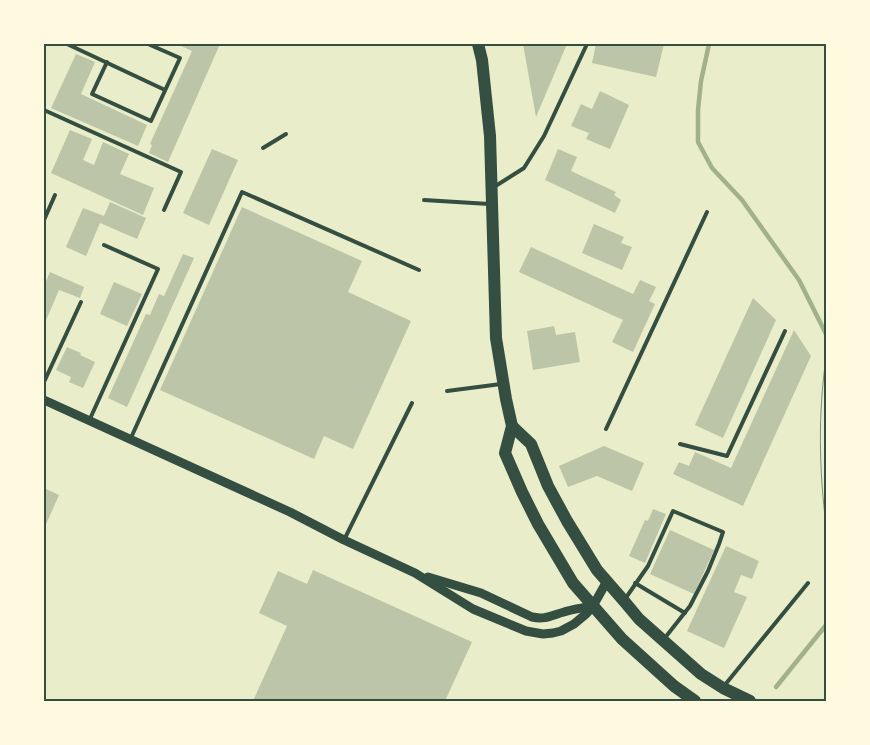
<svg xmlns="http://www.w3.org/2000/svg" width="870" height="745" viewBox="0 0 870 745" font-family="Commissioner,sans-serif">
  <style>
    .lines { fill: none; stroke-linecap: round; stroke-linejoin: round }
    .stream { stroke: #a3b18a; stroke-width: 4.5 }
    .building { fill: #bcc5a7 }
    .service { stroke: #344e41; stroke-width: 4 }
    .tertiary { stroke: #344e41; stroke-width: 9 }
    .primary { stroke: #344e41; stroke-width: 12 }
    .tram { stroke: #7c8e77; stroke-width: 1 }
    .neatline { fill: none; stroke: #344e41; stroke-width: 2 }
  </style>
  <rect width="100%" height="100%" fill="#e9edc9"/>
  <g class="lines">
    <!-- stream -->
    <g class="stream">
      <path d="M709 44 701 81 698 110V142L712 168 742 200 799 280 826 334"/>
      <path d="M776 687 826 625"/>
    </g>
  </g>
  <!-- building -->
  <g class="building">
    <path d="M177 44H220L168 162 149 153 152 145 150 144 192 51Z"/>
    <path d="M523 44H567L536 117 531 89Z"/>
    <path d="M596 44H664L656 77 592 63Z"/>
    <path d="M76 54 95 62 81 94 147 125 138 146 51 108Z"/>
    <path d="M600 91 629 105 610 149 586 139 589 133 571 126 581 104 592 109Z"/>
    <path d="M70 130 92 139 83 160 94 165 103 142 129 154 120 174 154 188 143 215 51 173Z"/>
    <path d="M212 149 238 160 209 225 183 213Z"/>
    <path d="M558 149 577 157 571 171 616 192 614 195 621 200 615 213 545 180Z"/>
    <path d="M110 202 146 218 137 239 100 223 86 256 66 247 83 208 104 216Z"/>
    <path d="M242 207 362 261 348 292 411 321 353 449 324 436 314 459 160 390Z"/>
    <path d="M594 224 624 237 621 243 632 247 622 270 582 253Z"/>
    <path d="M531 247 633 294 640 280 656 287 649 301 655 304 633 352 612 342 623 320 519 272Z"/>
    <path d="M183 254 194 258 127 407 108 398 146 314 150 315 159 294 164 296Z"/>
    <path d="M50 272 84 287 80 298 59 290 44 325V286Z"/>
    <path d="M114 282 142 294 127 326 100 314Z"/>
    <path d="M753 298 776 320 723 438 695 425Z"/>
    <path d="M554 326 556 335 575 332 580 362 533 370 527 331Z"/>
    <path d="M794 330 811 356 743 506 673 474 679 462 689 466 695 452 731 468Z"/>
    <path d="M67 347 81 353 80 355 95 362 83 388 69 382 71 377 56 370Z"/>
    <path d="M604 446 644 463 632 491 597 476 568 487 559 466Z"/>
    <path d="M44 488 59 495 44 529Z"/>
    <path d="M653 509 666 514 645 563 629 556 645 520 648 521Z"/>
    <path d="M670 530 714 550 694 594 650 574Z"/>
    <path d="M726 546 759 561 752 579 741 575 734 592 747 597 724 648 687 631Z"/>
    <path d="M313 570 472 642 445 701H253L287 626 259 613 278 571 307 584Z"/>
  </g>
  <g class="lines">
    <!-- service -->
    <g class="service">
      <path d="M67 44 165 90"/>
      <path d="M107 62 92 94 151 121 180 58 148 44"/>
      <path d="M44 110 181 172 164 210"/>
      <path d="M263 148 286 134"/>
      <path d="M494 187 524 168 544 136 587 44"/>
      <path d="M424 200 489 204"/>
      <path d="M44 220 55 195"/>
      <path d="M44 382 81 302"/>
      <path d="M447 391 501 384"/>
      <path d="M89 421 158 269 104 245"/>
      <path d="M606 429 707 212"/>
      <path d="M130 440 242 192 419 270"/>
      <path d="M680 444 727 456 785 331"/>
      <path d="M344 540 412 403"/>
      <path d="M635 583 685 613"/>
      <path d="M625 599 648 566 673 511 723 532 719 544 708 571 690 606 664 639"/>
      <path d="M724 686 808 583"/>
    </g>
    <!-- tertiary -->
    <g class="tertiary">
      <path d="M44 400 290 512 344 540 415 573 473 609 526 631 543 634 553 633 561 631 574 624 586 614 593 606 607 581"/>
      <path d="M428 577 481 593 532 617C546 620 552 615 564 612 573 609 584 608 593 606"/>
    </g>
    <!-- primary -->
    <g class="primary">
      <path d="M478 44 482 60 490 136 496 338 506 399 512 426 505 453 522 492 538 524 573 583 622 639 674 686 695 701"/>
      <path d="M512 426 531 444 548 486 567 521 597 570 624 601 639 619 701 674 723 688 750 701"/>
    </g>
    <!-- tram -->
    <path class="tram" d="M826 358C818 414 819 469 826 525"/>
  </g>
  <!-- border -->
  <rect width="870" height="745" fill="none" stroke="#fefae0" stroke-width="90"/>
  <rect x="45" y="45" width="780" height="655" class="neatline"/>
</svg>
